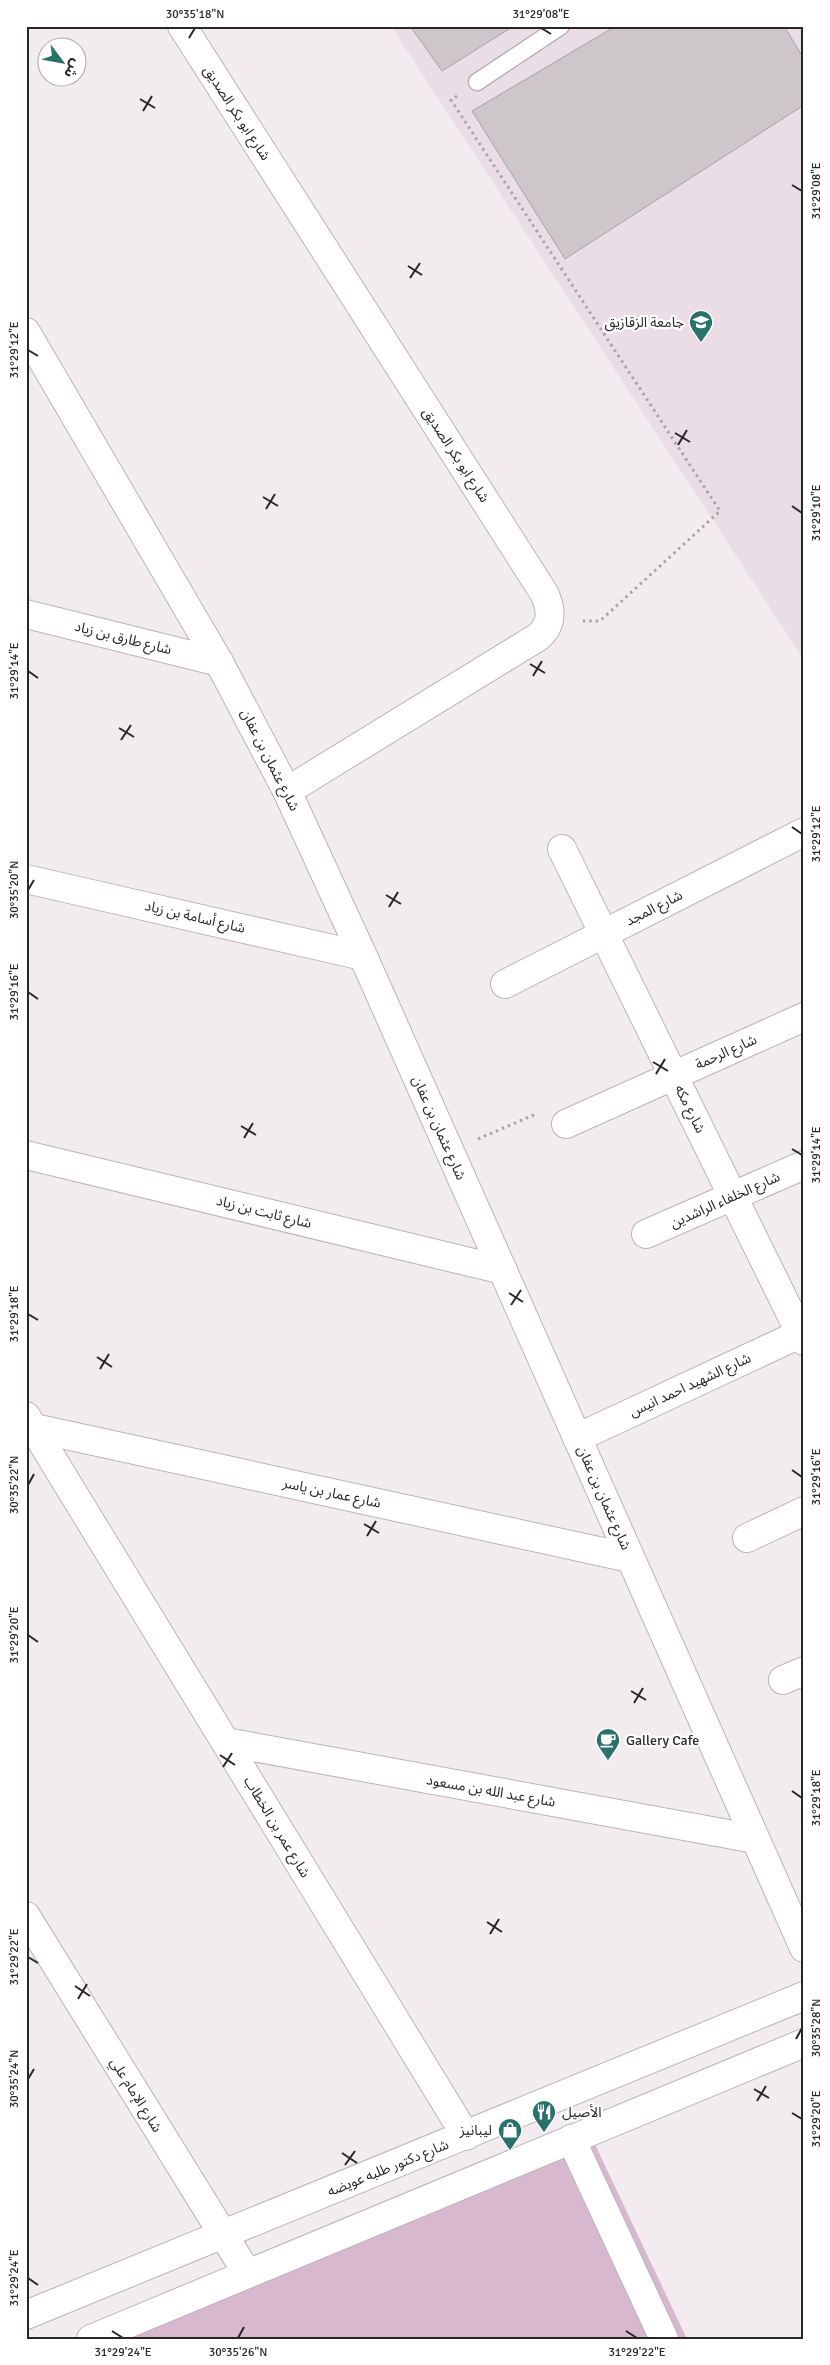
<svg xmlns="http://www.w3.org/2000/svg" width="830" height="2365" viewBox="0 0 830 2365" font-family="Signika,'Noto Sans Arabic',sans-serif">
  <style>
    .built { fill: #ebdde6 }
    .green { fill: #d8b8ce }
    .building { fill: #cdc6cb; stroke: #a8a2a6 }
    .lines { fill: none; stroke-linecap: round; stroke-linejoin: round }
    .service-casing { stroke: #bbb4b9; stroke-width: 19 }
    .minor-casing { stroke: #bbb4b9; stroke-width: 30 }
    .tertiary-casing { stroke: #bbb4b9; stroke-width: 30 }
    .path { stroke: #a9a5a7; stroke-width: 3; stroke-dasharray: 2.5 4; stroke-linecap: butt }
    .service { stroke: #fff; stroke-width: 16 }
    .minor { stroke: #fff; stroke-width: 28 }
    .tertiary { stroke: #fff; stroke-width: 28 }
    .ticks { fill: none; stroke: #282627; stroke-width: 2 }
    .labels { text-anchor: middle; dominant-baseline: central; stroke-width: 4.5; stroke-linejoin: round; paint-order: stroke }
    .street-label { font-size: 14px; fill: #282627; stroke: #fff }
    .poi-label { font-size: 14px; fill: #282627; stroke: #fff; text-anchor: end }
    .neatline { fill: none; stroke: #282627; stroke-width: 2 }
    .ticks-label { font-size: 12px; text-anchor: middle; fill: #282627 }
  </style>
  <rect width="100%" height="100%" fill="#f2ecf0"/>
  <!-- built -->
  <path class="built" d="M391 26H804V660Z"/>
  <!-- green -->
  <path class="green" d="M592 2138 687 2339H124Z"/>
  <!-- building -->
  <g class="building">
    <path d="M410 26H514L442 71Z"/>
    <path d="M616 26H784L804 59V105L565 259 472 111Z"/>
  </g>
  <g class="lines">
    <!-- service casing -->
    <g class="service-casing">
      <path id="service" d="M477 82 561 26"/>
    </g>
    <!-- minor casing -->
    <g class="minor-casing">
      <g id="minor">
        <path d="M182 26 544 593C552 610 553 624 538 637L287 791"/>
        <path d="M26 332 219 662 287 791 363 956 804 1948"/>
        <path d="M26 614 219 662"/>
        <path d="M562 849 804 1341"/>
        <path d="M26 879 363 956"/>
        <path d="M505 984 804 832"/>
        <path d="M566 1124 804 1017"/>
        <path d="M26 1155 503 1270"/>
        <path d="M646 1234 804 1165"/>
        <path d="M26 1416 466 2136"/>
        <path d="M34 1428 630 1558"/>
        <path d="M577 1438 804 1332"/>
        <path d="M747 1538 804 1511"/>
        <path d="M783 1680 804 1671"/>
        <path d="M226 1742 755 1839"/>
        <path d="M26 1916 247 2273"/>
        <path d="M571 2139 664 2339"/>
      </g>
    </g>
    <!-- tertiary casing -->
    <g class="tertiary-casing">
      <g id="tertiary">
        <path d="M26 2315 804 1996"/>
        <path d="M91 2339 804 2043"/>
      </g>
    </g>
    <!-- path -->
    <g class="path">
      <path d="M457 96 451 100 720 511 600 621H580"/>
      <path d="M478 1139 536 1114"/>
    </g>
    <!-- service -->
    <use href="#service" class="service"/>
    <!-- minor -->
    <use href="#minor" class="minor"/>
    <!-- tertiary -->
    <use href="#tertiary" class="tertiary"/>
  </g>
  <!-- ticks -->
  <path class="ticks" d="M541 28 551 34M189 38 195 28M140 99 155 108M143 111 152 96M792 185 802 191M408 266 422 275M410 278 420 263M28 350 38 356M675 433 690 442M678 445 687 430M263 497 278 506M792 506 802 513M266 509 275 494M530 664 545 673M28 671 38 678M533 676 542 661M119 728 134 737M121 740 131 725M792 827 802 834M28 890 34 880M386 895 401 904M389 907 398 892M28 992 38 999M653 1062 668 1071M656 1074 665 1059M241 1126 256 1135M244 1138 253 1123M792 1149 802 1155M509 1293 523 1302M511 1305 521 1290M28 1314 38 1320M97 1357 112 1367M100 1369 109 1354M792 1470 802 1477M28 1485 34 1474M364 1524 379 1533M367 1536 376 1521M28 1635 38 1642M631 1691 646 1700M634 1703 643 1688M220 1755 235 1765M223 1767 232 1753M792 1791 802 1798M487 1922 502 1932M490 1934 499 1919M28 1957 38 1963M75 1986 90 1996M78 1999 87 1984M796 2039 802 2028M28 2079 34 2069M754 2089 769 2098M757 2101 766 2086M792 2113 802 2119M342 2153 357 2163M345 2165 355 2151M28 2278 38 2285M112 2331 123 2338M626 2331 637 2338M238 2338 244 2327"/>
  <!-- icons -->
  <defs>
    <g id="university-pin" transform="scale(1.25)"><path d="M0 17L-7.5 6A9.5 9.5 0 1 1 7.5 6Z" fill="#29726b" stroke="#fff"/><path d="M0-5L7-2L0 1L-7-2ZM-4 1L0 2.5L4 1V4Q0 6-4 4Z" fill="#fff"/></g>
    <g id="cafe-pin" transform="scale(1.25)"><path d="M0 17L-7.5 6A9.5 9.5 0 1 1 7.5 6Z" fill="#29726b" stroke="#fff"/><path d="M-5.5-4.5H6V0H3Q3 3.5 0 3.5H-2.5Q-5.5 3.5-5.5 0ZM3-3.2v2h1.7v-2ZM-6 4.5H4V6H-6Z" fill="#fff"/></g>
    <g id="restaurant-pin" transform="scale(1.25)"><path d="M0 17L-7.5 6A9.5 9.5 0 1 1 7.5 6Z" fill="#29726b" stroke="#fff"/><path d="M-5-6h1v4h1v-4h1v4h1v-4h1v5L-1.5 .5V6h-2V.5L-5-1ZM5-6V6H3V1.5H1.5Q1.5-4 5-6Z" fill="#fff"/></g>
    <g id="shop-pin" transform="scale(1.25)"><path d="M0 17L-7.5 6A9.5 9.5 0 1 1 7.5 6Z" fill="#29726b" stroke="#fff"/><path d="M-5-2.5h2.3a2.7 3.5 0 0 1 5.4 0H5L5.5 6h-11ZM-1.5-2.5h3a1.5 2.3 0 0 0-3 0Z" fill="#fff"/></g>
  </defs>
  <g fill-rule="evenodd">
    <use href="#university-pin" x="701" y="322"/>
    <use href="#cafe-pin" x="608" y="1740"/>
    <use href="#restaurant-pin" x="544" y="2112"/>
    <use href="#shop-pin" x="510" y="2130"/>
  </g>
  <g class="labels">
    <!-- street labels -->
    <g class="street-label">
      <text transform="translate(237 113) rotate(57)">شارع ابو بكر الصديق</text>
      <text transform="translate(456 455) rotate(57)">شارع ابو بكر الصديق</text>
      <text transform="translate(123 638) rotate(14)">شارع طارق بن زياد</text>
      <text transform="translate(270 760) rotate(63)">شارع عثمان بن عفان</text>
      <text transform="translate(654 908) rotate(-27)">شارع المجد</text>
      <text transform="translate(195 917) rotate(13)">شارع أسامة بن زياد</text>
      <text transform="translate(726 1052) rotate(-24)">شارع الرحمة</text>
      <text transform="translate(690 1109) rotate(64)">شارع مكه</text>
      <text transform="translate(439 1128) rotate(66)">شارع عثمان بن عفان</text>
      <text transform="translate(725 1200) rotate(-24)">شارع الخلفاء الراشدين</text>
      <text transform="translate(264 1212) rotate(14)">شارع ثابت بن زياد</text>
      <text transform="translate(690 1385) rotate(-25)">شارع الشهيد احمد انيس</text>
      <text transform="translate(332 1493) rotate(12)">شارع عمار بن ياسر</text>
      <text transform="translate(604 1498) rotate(66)">شارع عثمان بن عفان</text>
      <text transform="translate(491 1791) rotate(10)">شارع عبد الله بن مسعود</text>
      <text transform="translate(277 1827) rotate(59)">شارع عمر بن الخطاب</text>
      <text transform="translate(136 2095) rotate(58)">شارع الإمام علي</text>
      <text transform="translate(388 2168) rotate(-22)">شارع دكتور طلبه عويضه</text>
    </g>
    <!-- poi labels -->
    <g class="poi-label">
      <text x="684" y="322">جامعة الزقازيق</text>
      <text x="626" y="1740" text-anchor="start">Gallery Cafe</text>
      <text x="562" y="2112" text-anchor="start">الأصيل</text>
      <text x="492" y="2130">ليبانيز</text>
    </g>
  </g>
  <!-- border -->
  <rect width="830" height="2365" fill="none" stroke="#ffffff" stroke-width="55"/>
  <!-- north arrow -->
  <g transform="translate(62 62) rotate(122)"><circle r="24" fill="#ffffff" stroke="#a9a8a9"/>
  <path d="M0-4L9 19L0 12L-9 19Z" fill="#29726b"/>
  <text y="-8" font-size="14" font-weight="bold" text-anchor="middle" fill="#282627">ش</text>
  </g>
  <rect x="28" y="28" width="774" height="2310" class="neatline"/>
  <g class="ticks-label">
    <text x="195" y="18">30°35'18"N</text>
    <text x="541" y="18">31°29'08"E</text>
    <text transform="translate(816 191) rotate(-90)" y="4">31°29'08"E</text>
    <text transform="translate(14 350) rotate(-90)" y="4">31°29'12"E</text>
    <text transform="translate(816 513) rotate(-90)" y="4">31°29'10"E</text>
    <text transform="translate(14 671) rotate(-90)" y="4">31°29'14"E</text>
    <text transform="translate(816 834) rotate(-90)" y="4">31°29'12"E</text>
    <text transform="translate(14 890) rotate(-90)" y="4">30°35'20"N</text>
    <text transform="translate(14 992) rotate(-90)" y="4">31°29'16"E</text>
    <text transform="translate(816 1155) rotate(-90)" y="4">31°29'14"E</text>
    <text transform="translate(14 1314) rotate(-90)" y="4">31°29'18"E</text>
    <text transform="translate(816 1477) rotate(-90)" y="4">31°29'16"E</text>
    <text transform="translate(14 1485) rotate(-90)" y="4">30°35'22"N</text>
    <text transform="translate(14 1635) rotate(-90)" y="4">31°29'20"E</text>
    <text transform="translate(816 1798) rotate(-90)" y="4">31°29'18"E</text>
    <text transform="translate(14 1957) rotate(-90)" y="4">31°29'22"E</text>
    <text transform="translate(816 2028) rotate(-90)" y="4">30°35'28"N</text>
    <text transform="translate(14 2079) rotate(-90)" y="4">30°35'24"N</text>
    <text transform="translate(816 2119) rotate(-90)" y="4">31°29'20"E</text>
    <text transform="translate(14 2278) rotate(-90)" y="4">31°29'24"E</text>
    <text x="123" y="2356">31°29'24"E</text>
    <text x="238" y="2356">30°35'26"N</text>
    <text x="637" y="2356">31°29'22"E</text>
  </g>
</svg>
